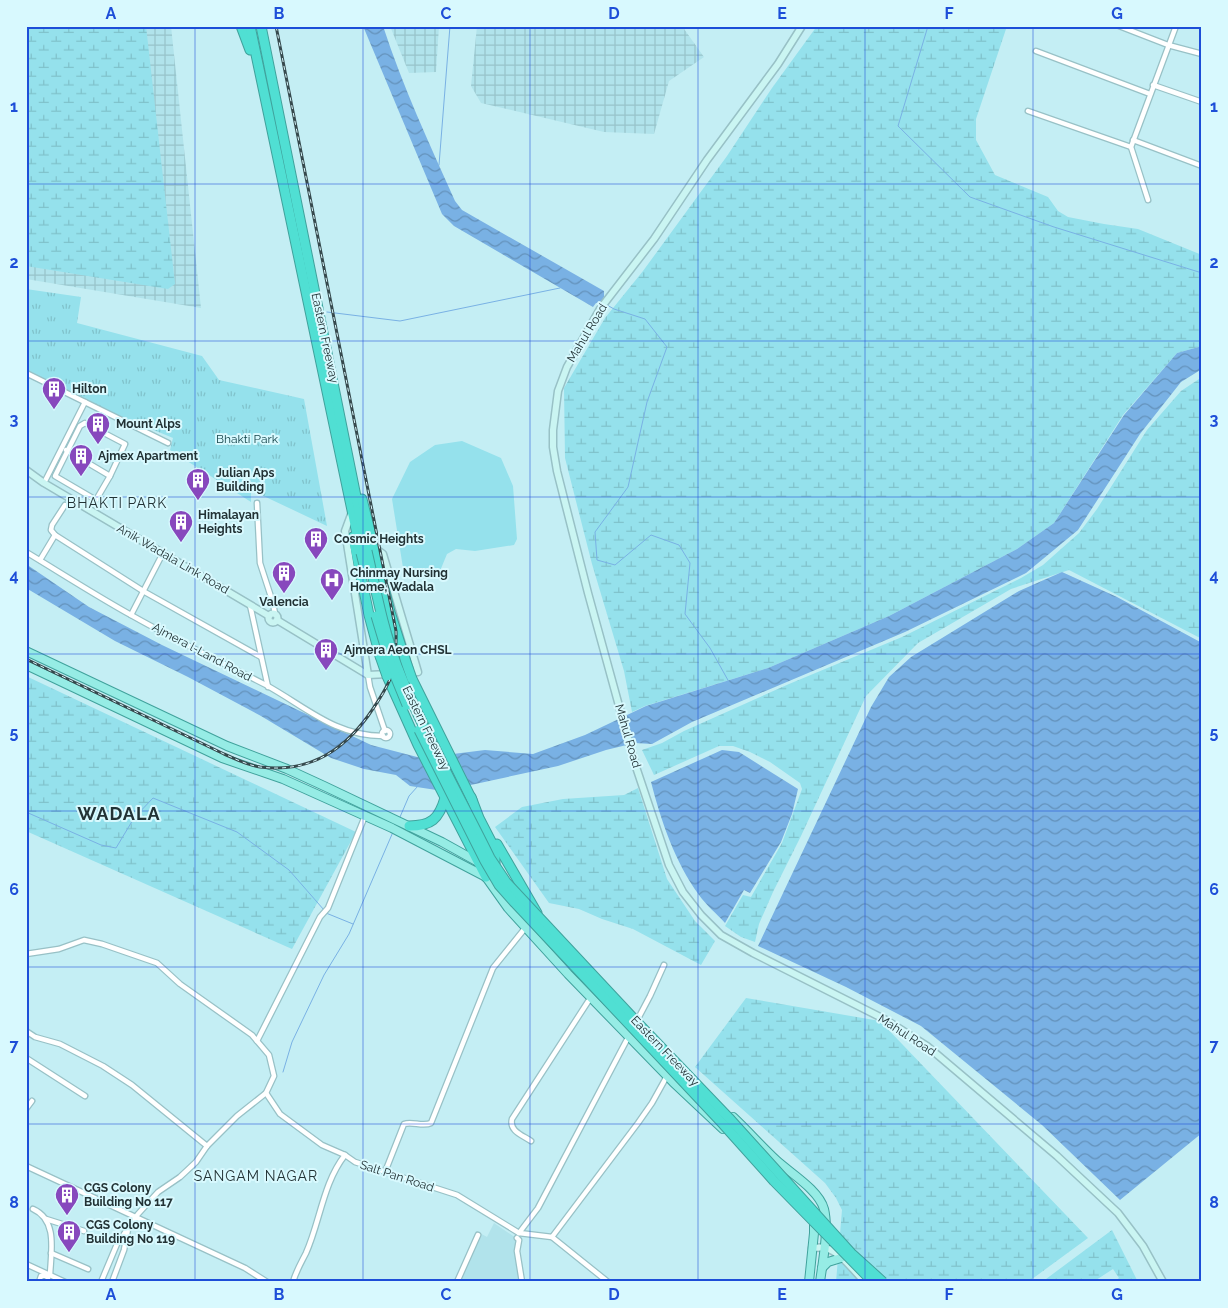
<svg xmlns="http://www.w3.org/2000/svg" width="1228" height="1308" viewBox="0 0 1228 1308" font-family="Raleway,sans-serif">
  <style>
    .built { fill: #b1e3eb }
    .industrial { fill: url(#industrial-grid) }
    .grass { fill: url(#grass-tufts) }
    .wetland { fill: url(#wetland-marsh) }
    .pitch { fill: #95e1ec }
    .water { fill: url(#water-waves) }
    .lines { fill: none; stroke-linecap: round; stroke-linejoin: round }
    .stream { stroke: #79b1e4; stroke-width: 1 }
    .street-casing { stroke: #98c1c6; stroke-width: 7 }
    .secondary-casing { stroke: #98c1c6; stroke-width: 9 }
    .primary-casing { stroke: #40a29c; stroke-width: 10 }
    .highway-casing { stroke: #40a29c; stroke-width: 11 }
    .street { stroke: #fff; stroke-width: 4.5 }
    .secondary { stroke: #caf5f2; stroke-width: 6 }
    .primary { stroke: #96ece5; stroke-width: 8 }
    .highway { stroke: #50dfd3; stroke-width: 9 }
    .rail-casing { stroke: #36494d; stroke-width: 3 }
    .rail { stroke: #d8f9fe; stroke-width: 1; stroke-dasharray: 4; stroke-linecap: butt }
    .highway-bridge-casing { stroke: #40a29c; stroke-width: 11; stroke-linecap: butt }
    .highway-bridge { stroke: #50dfd3; stroke-width: 9 }
    .grid { fill: none; stroke: #1d4ed8; stroke-width: 1; stroke-opacity: 0.55 }
    .labels { text-anchor: middle; dominant-baseline: central; stroke-width: 4; stroke-linejoin: round; paint-order: stroke }
    .street-label { font-size: 12px; fill: #223235; stroke: #d8f9fe }
    .poi-label { font-size: 12px; font-weight: bold; fill: #223235; stroke: #d8f9fe; text-anchor: start }
    .park-label { font-size: 12px; fill: #16444a; stroke: #d8f9fe }
    .neighbourhood-label { font-size: 14px; letter-spacing: 1px; fill: #223235; stroke: #d8f9fe }
    .district-label { font-size: 18px; font-weight: bold; letter-spacing: 1px; fill: #223235; stroke: #d8f9fe }
    .neatline { fill: none; stroke: #1d4ed8; stroke-width: 2 }
    .grid-label { font-size: 16px; text-anchor: middle; font-weight: bold; fill: #1d4ed8 }
  </style>
  <defs>
    <pattern id="industrial-grid" width="8" height="8" patternUnits="userSpaceOnUse" patternTransform="scale(1.25)"><rect width="8" height="8" fill="#b1e3eb"/><path d="M0 4h8M4 0v8" fill="none" stroke="#98c3ca"/></pattern>
    <pattern id="grass-tufts" width="24" height="20" patternUnits="userSpaceOnUse" patternTransform="scale(1.25)"><rect width="24" height="20" fill="#95e1ec"/><path d="M3 7l-1-3M5 7V3M7 7l1-3M15 17l-1-3M17 17v-4M19 17l1-3" fill="none" stroke="#80c2cb"/></pattern>
    <pattern id="wetland-marsh" width="20" height="14" patternUnits="userSpaceOnUse" patternTransform="scale(1.25)"><rect width="20" height="14" fill="#95e1ec"/><path d="M1 5h8M5 5V1M11 12h8M15 12V8" fill="none" stroke="#80c2cb"/></pattern>
    <pattern id="water-waves" width="16" height="10" patternUnits="userSpaceOnUse" patternTransform="scale(1.25)"><rect width="16" height="10" fill="#79b1e4"/><path d="M0 5q4-4 8 0t8 0" fill="none" stroke="#6391ba"/></pattern>
  </defs>
  <rect width="100%" height="100%" fill="#c4eef4"/>
  <!-- built -->
  <path class="built" d="M494 1223 519 1240 517 1251 522 1282H454L476 1231 487 1237Z"/>
  <!-- industrial -->
  <g class="industrial">
    <path d="M26 26H171L201 308 26 279Z"/>
    <path d="M390 26H439L436 72 409 73Z"/>
    <path d="M477 26H682L704 57 669 81 654 134 604 132 481 103 471 86Z"/>
  </g>
  <!-- grass -->
  <path class="grass" d="M26 289 81 297 77 323 202 356 219 380 304 399 327 526 251 490V502L170 450 173 438 26 377Z"/>
  <!-- wetland -->
  <g class="wetland">
    <path d="M26 26H146L175 284 168 289 26 266Z"/>
    <path d="M817 26H1007L976 119V140L995 175 1048 197 1058 211 1068 217 1104 224 1138 229 1202 255V346L1177 353 1123 415 1054 523 1017 549 889 616 768 668 645 706 632 712 624 671 592 564 565 458 564 388 605 318 643 271 727 156 772 88Z"/>
    <path d="M1202 377V639L1069 570 1011 589 918 643 866 696 801 836 773 892 759 924 755 942 741 937 725 926 743 895 751 897 782 843 802 789 800 783 770 762 750 752 733 746H719L654 775 642 750 662 743 684 731 789 684 902 637 1021 578 1043 565 1079 533 1097 509 1147 430 1181 391Z"/>
    <path d="M26 676 356 832 292 949 26 831Z"/>
    <path d="M638 788 667 879 695 921 715 941 701 965 633 929 602 919 579 909 549 903 495 827 522 807 563 799 624 795Z"/>
    <path d="M746 998 880 1021 1088 1238 1028 1282H836L842 1210 836 1198 825 1183 695 1067Z"/>
    <path d="M1112 1230 1138 1282H1114L1119 1278 1113 1269 1093 1282H1042Z"/>
  </g>
  <!-- pitch -->
  <path class="pitch" d="M462 441 501 458 513 486 517 539 514 545 475 551 456 549 447 554 440 571 404 574 392 499 410 462 435 445Z"/>
  <!-- water -->
  <g class="water">
    <path d="M363 26H383C403 87 429 143 455 201L462 210 604 291V297L601 303H596L593 307 454 226 442 214Z"/>
    <path d="M1202 346V369L1181 382 1140 434 1078 530 1026 573 905 632 692 722 652 744 635 743 606 750 558 766 443 791 410 786 396 775 364 769 331 758 261 716 188 677 115 641 26 588V564L89 607 162 645 371 745 421 758 485 750 533 754 585 735 646 706 768 668 889 616 1017 549 1054 523 1124 415 1177 353Z"/>
    <path d="M1062 572 1117 597 1202 643V1133L1120 1200 1042 1125 921 1026 846 987 758 946 871 707 889 677 911 657 1019 591Z"/>
    <path d="M722 750 739 752 798 789 792 814 781 842 750 893 744 890 725 923C717 914 706 905 699 895 675 862 661 821 651 782Z"/>
  </g>
  <g class="lines">
    <!-- stream -->
    <g class="stream">
      <path d="M928 26 898 126 970 197 1054 227 1202 273"/>
      <path d="M439 165 450 26"/>
      <path d="M607 305 614 309 645 319 667 347 647 402 628 487 595 532 597 560 615 565 651 535 679 545 690 563 685 614 710 648 729 682"/>
      <path d="M327 312 400 321 560 288"/>
      <path d="M26 812 101 845 116 848 134 818 153 798 237 832 289 870 324 910"/>
      <path d="M400 817 409 796 418 786"/>
      <path d="M326 913 353 924"/>
      <path d="M283 1072 292 1042 324 975 349 934 393 832"/>
    </g>
    <!-- street casing -->
    <g class="street-casing">
      <g id="street">
        <path d="M1119 26 1168 45 1202 54"/>
        <path d="M1036 51 1150 94"/>
        <path d="M1153 85 1202 102"/>
        <path d="M1028 111 1131 147"/>
        <path d="M1133 140 1202 166"/>
        <path d="M1148 200 1131 147 1176 26"/>
        <path d="M26 373 168 443"/>
        <path d="M85 423 125 444 110 476 96 500 55 476 80 426Z"/>
        <path d="M66 450 110 476"/>
        <path d="M44 483 85 402"/>
        <path d="M257 503 260 563 273 603 275 614"/>
        <path d="M65 505 52 525 51 530 55 535 143 591 261 657"/>
        <path d="M26 552C61 573 95 595 131 615 175 640 221 662 266 685 306 707 335 736 383 736"/>
        <path d="M40 560 55 535"/>
        <path d="M250 605 268 687"/>
        <path d="M131 615 163 553"/>
        <path d="M368 675 370 687 385 731"/>
        <circle cx="386" cy="734" r="4"/>
        <path d="M26 954 59 949 84 940 102 944 157 963 180 984 252 1035 269 1055 274 1076 266 1093 237 1116 207 1146 196 1162 180 1177 158 1192 138 1214 117 1244 101 1282"/>
        <path d="M26 1031 35 1037 60 1044 103 1066 132 1085 207 1146"/>
        <path d="M257 1041 320 917 328 908 365 816"/>
        <path d="M26 1058 85 1096"/>
        <path d="M266 1093 280 1114 322 1145 345 1155 355 1162 457 1195 519 1233 552 1237 608 1282"/>
        <path d="M26 1109 32 1101"/>
        <path d="M531 1141C522 1135 509 1131 512 1119L591 997"/>
        <path d="M26 1166 245 1268 267 1282"/>
        <path d="M385 1172 404 1124C412 1121 423 1127 431 1123L493 968 526 927"/>
        <path d="M33 1209C58 1220 51 1252 50 1275"/>
        <path d="M46 1219 84 1231"/>
        <path d="M519 1233 538 1208 650 996 664 965"/>
        <path d="M552 1237 638 1123 652 1103 667 1076"/>
        <path d="M517 1238 519 1240 517 1251 522 1282"/>
        <path d="M51 1253 88 1269"/>
        <path d="M26 1264 65 1282"/>
        <path d="M39 1282 41 1276 45 1275 48 1278 47 1282"/>
        <path d="M112 1282 124 1250 128 1229"/>
        <path d="M293 1282C296 1271 301 1263 306 1253 320 1222 323 1183 345 1155"/>
        <path d="M457 1282 478 1235"/>
      </g>
    </g>
    <!-- secondary casing -->
    <g class="secondary-casing">
      <g id="secondary">
        <path d="M802 26 778 64 707 160 654 239 600 309 567 367 558 391 553 430V447L557 471 588 593 635 764 669 865 683 892 701 915 721 935 753 953 886 1020 927 1046 1057 1156 1118 1213 1143 1246 1163 1282"/>
        <path d="M26 470 44 483 269 616"/>
        <path d="M352 512 345 531 368 675"/>
        <path d="M375 548 383 554 418 672 406 673"/>
        <circle cx="273" cy="618" r="4.5"/>
        <path d="M277 620 368 675 388 674"/>
        <path d="M812 1248C816 1248 821 1247 825 1248 840 1251 854 1271 865 1282"/>
      </g>
    </g>
    <!-- primary casing -->
    <g class="primary-casing">
      <g id="primary">
        <path d="M26 651 227 746 287 769 324 786 442 842 478 862"/>
        <path d="M26 665 222 758 283 779 392 828 486 877 508 908 568 974 673 1082 723 1129"/>
        <path d="M733 1117C748 1131 761 1146 776 1160 790 1173 819 1190 824 1209 829 1230 823 1260 820 1282"/>
        <path d="M822 1268 828 1262 841 1258"/>
        <path d="M809 1282 814 1233V1219"/>
      </g>
    </g>
    <!-- highway casing -->
    <g class="highway-casing">
      <g id="highway">
        <path d="M241 26 250 50"/>
        <path d="M250 26 361 553"/>
        <path d="M261 26 367 551"/>
        <path d="M362 499 390 612 405 659"/>
        <path d="M353 537 369 615 380 656"/>
        <path d="M387 676 418 745 486 877 495 871V849L479 818 471 797"/>
        <path d="M412 679 472 800"/>
        <path d="M409 826C431 826 439 819 445 798"/>
        <path d="M497 844 537 913"/>
      </g>
    </g>
    <!-- street -->
    <use href="#street" class="street"/>
    <!-- secondary -->
    <use href="#secondary" class="secondary"/>
    <!-- primary -->
    <use href="#primary" class="primary"/>
    <!-- highway -->
    <use href="#highway" class="highway"/>
    <!-- rail casing -->
    <g class="rail-casing">
      <path id="rail" d="M26 659 224 754C236 759 247 765 260 767 307 773 341 753 368 716 391 683 397 672 396 631L276 26"/>
    </g>
    <!-- rail -->
    <use href="#rail" class="rail"/>
    <!-- highway-bridge casing -->
    <g class="highway-bridge-casing">
      <g id="highway-bridge">
        <path d="M367 551C376 590 383 629 397 666 423 732 459 795 490 858L506 882 635 1020 729 1118 851 1253 883 1282"/>
        <path d="M361 553 365 569"/>
        <path d="M376 616 391 666 407 705"/>
        <path d="M380 656 387 676"/>
        <path d="M405 659 412 679"/>
        <path d="M419 730 485 861 499 885 515 903 723 1124 774 1181 873 1282"/>
      </g>
    </g>
    <!-- highway-bridge -->
    <use href="#highway-bridge" class="highway-bridge"/>
  </g>
  <!-- grid -->
  <path class="grid" d="M195 26V1282M363 26V1282M530 26V1282M698 26V1282M865 26V1282M1033 26V1282M26 184H1202M26 341H1202M26 497H1202M26 654H1202M26 811H1202M26 967H1202M26 1124H1202"/>
  <!-- icons -->
  <defs>
    <g id="building-pin" transform="scale(1.25)"><path d="M0 17L-7.5 6A9.5 9.5 0 1 1 7.5 6Z" fill="#8748bd" stroke="#d8f9fe"/><path d="M-4-6H4V6H1V3H-1V6H-4ZM-2.5-4.3h1.7v1.8h-1.7ZM.8-4.3h1.7v1.8H.8ZM-2.5-1h1.7V.8h-1.7ZM.8-1h1.7V.8H.8Z" fill="#fff"/></g>
    <g id="hospital-pin" transform="scale(1.25)"><path d="M0 17L-7.5 6A9.5 9.5 0 1 1 7.5 6Z" fill="#8748bd" stroke="#d8f9fe"/><path d="M-5-5h3v3.5h4V-5h3V5h-3V1.5h-4V5h-3Z" fill="#fff"/></g>
  </defs>
  <g fill-rule="evenodd">
    <use href="#building-pin" x="54" y="389"/>
    <use href="#building-pin" x="98" y="424"/>
    <use href="#building-pin" x="81" y="456"/>
    <use href="#building-pin" x="198" y="480"/>
    <use href="#building-pin" x="181" y="522"/>
    <use href="#building-pin" x="316" y="539"/>
    <use href="#building-pin" x="284" y="573"/>
    <use href="#hospital-pin" x="332" y="580"/>
    <use href="#building-pin" x="326" y="650"/>
    <use href="#building-pin" x="67" y="1195"/>
    <use href="#building-pin" x="69" y="1232"/>
  </g>
  <g class="labels">
    <!-- street labels -->
    <g class="street-label">
      <text transform="translate(587 333) rotate(-59)">Mahul Road</text>
      <text transform="translate(325 338) rotate(78)">Eastern Freeway</text>
      <text transform="translate(173 559) rotate(30)">Anik Wadala Link Road</text>
      <text transform="translate(202 652) rotate(28)">Ajmera l-Land Road</text>
      <text transform="translate(426 728) rotate(64)">Eastern Freeway</text>
      <text transform="translate(628 736) rotate(74)">Mahul Road</text>
      <text transform="translate(907 1035) rotate(33)">Mahul Road</text>
      <text transform="translate(665 1051) rotate(46)">Eastern Freeway</text>
      <text transform="translate(397 1176) rotate(18)">Salt Pan Road</text>
    </g>
    <!-- poi labels -->
    <g class="poi-label">
      <text x="72" y="389">Hilton</text>
      <text x="116" y="424">Mount Alps</text>
      <text x="98" y="456">Ajmex Apartment</text>
      <text x="216" y="473">Julian Aps<tspan x="216" dy="14">Building</tspan></text>
      <text x="198" y="515">Himalayan<tspan x="198" dy="14">Heights</tspan></text>
      <text x="334" y="539">Cosmic Heights</text>
      <text x="350" y="573">Chinmay Nursing<tspan x="350" dy="14">Home, Wadala</tspan></text>
      <text x="284" y="602" text-anchor="middle">Valencia</text>
      <text x="344" y="650">Ajmera Aeon CHSL</text>
      <text x="84" y="1188">CGS Colony<tspan x="84" dy="14">Building No 117</tspan></text>
      <text x="86" y="1225">CGS Colony<tspan x="86" dy="14">Building No 119</tspan></text>
    </g>
    <!-- park labels -->
    <g class="park-label">
      <text x="247" y="439">Bhakti Park</text>
    </g>
    <!-- neighbourhood labels -->
    <g class="neighbourhood-label">
      <text x="117" y="503">BHAKTI PARK</text>
      <text x="256" y="1176">SANGAM NAGAR</text>
    </g>
    <!-- district labels -->
    <g class="district-label">
      <text x="119" y="813">WADALA</text>
    </g>
  </g>
  <!-- border -->
  <rect width="1228" height="1308" fill="none" stroke="#d8f9fe" stroke-width="55"/>
  <rect x="28" y="28" width="1172" height="1252" class="neatline"/>
  <g class="grid-label">
    <text x="111" y="19">A</text>
    <text x="279" y="19">B</text>
    <text x="446" y="19">C</text>
    <text x="614" y="19">D</text>
    <text x="782" y="19">E</text>
    <text x="949" y="19">F</text>
    <text x="1117" y="19">G</text>
    <text x="14" y="112">1</text>
    <text x="1214" y="112">1</text>
    <text x="14" y="268">2</text>
    <text x="1214" y="268">2</text>
    <text x="14" y="425">3</text>
    <text x="1214" y="425">3</text>
    <text x="14" y="581">4</text>
    <text x="1214" y="581">4</text>
    <text x="14" y="738">5</text>
    <text x="1214" y="738">5</text>
    <text x="14" y="895">6</text>
    <text x="1214" y="895">6</text>
    <text x="14" y="1051">7</text>
    <text x="1214" y="1051">7</text>
    <text x="14" y="1208">8</text>
    <text x="1214" y="1208">8</text>
    <text x="111" y="1300">A</text>
    <text x="279" y="1300">B</text>
    <text x="446" y="1300">C</text>
    <text x="614" y="1300">D</text>
    <text x="782" y="1300">E</text>
    <text x="949" y="1300">F</text>
    <text x="1117" y="1300">G</text>
  </g>
</svg>
